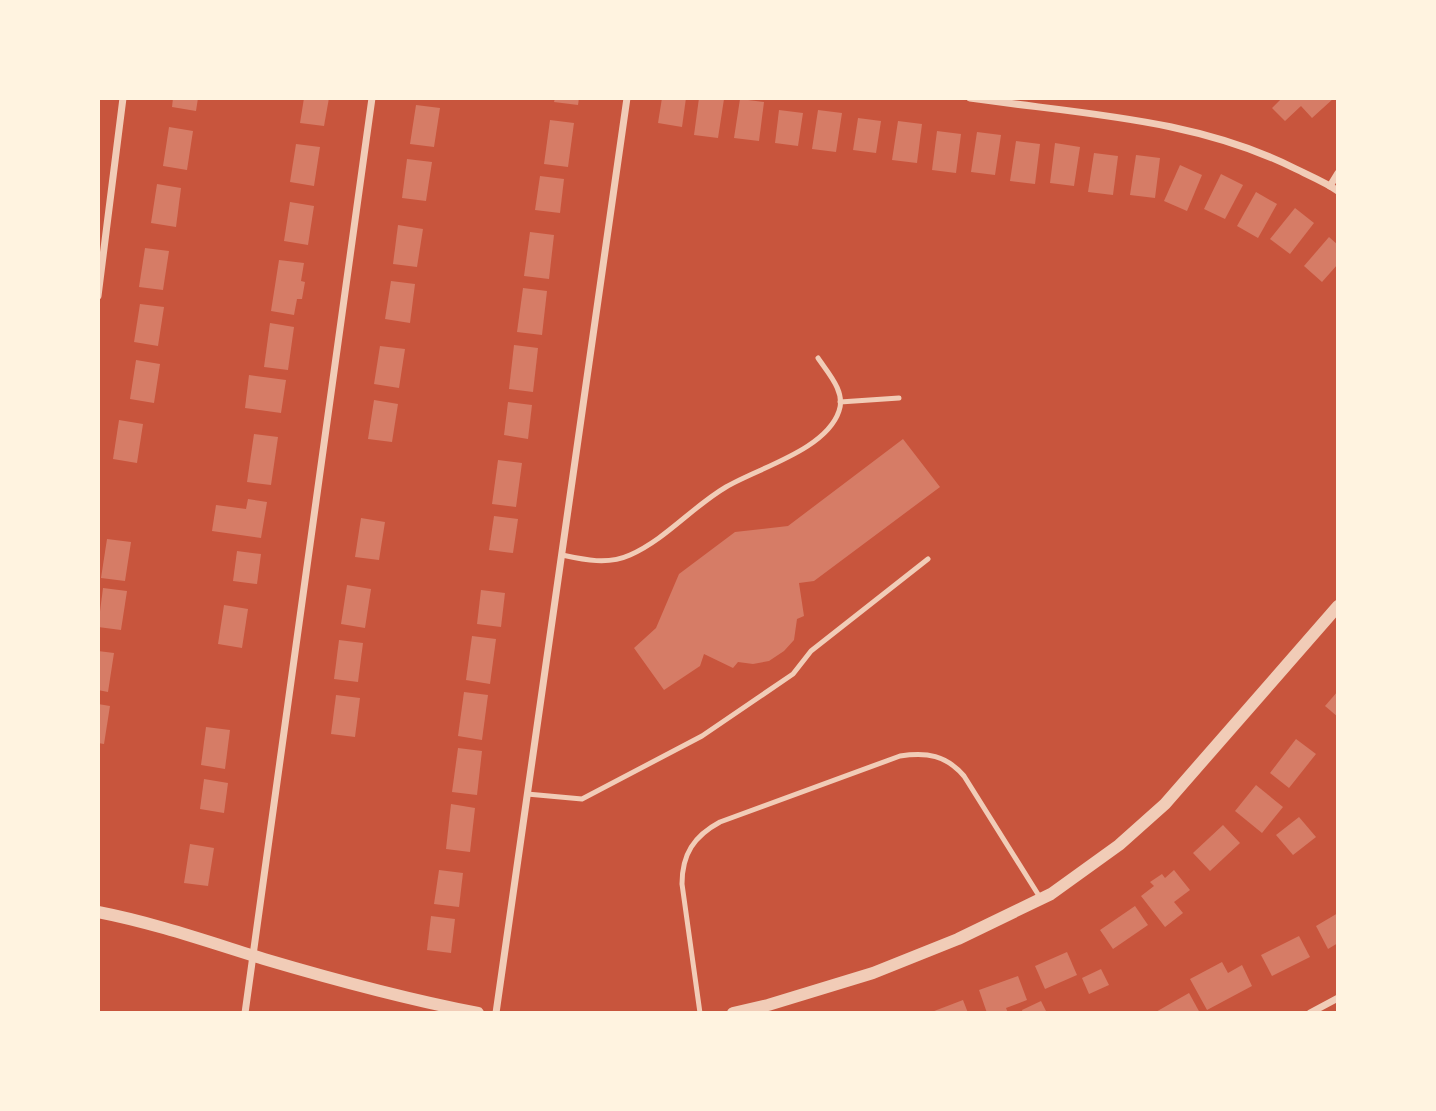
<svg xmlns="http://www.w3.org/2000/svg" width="1436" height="1111" viewBox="0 0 1436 1111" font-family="'Titillium Web',sans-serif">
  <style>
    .building { fill: #d67c66 }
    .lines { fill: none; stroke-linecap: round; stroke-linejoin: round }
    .service { stroke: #f1ccb7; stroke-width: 5 }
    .minor { stroke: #f1ccb7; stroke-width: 7 }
    .tertiary { stroke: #f1ccb7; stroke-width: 12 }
  </style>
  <rect width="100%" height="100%" fill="#c8553d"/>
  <!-- building -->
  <g class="building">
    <path d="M173 98H198L196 111 172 107Z"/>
    <path d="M304 98H329L324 126 300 123Z"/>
    <path d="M555 98H579L578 105 554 102Z"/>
    <path d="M662 98H686L682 127 658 123Z"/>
    <path d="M699 98 724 99 718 138 694 135Z"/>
    <path d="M1282 98H1334L1312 118 1301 106 1285 121 1272 108Z"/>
    <path d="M740 99 764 102 759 141 734 138Z"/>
    <path d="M416 105 440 108 434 147 410 144Z"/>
    <path d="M779 110 803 113 798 146 775 143Z"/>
    <path d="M818 110 842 113 836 152 812 149Z"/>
    <path d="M858 118 881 121 876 153 853 150Z"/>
    <path d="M550 120 574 123 568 167 544 164Z"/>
    <path d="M898 121 922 124 917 163 892 160Z"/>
    <path d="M169 127 193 131 187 170 163 166Z"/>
    <path d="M937 131 961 134 956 173 932 170Z"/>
    <path d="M977 132 1001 135 995 175 971 172Z"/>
    <path d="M1016 141 1040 144 1035 184 1010 181Z"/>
    <path d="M1055 143 1080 147 1074 186 1050 183Z"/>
    <path d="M296 144 320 147 314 186 290 182Z"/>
    <path d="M1094 153 1118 156 1113 195 1088 192Z"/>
    <path d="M1136 155 1160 158 1155 198 1130 195Z"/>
    <path d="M407 159 432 162 426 201 402 198Z"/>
    <path d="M1180 165 1202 175 1187 211 1164 201Z"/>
    <path d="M1221 174 1243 185 1225 219 1204 209Z"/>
    <path d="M540 176 564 179 560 213 535 210Z"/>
    <path d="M157 184 181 188 176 227 151 223Z"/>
    <path d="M1256 192 1277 204 1258 238 1237 226Z"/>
    <path d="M290 202 314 206 308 245 284 241Z"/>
    <path d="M1295 208 1314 223 1290 254 1270 239Z"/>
    <path d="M398 225 423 229 417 267 393 264Z"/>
    <path d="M530 232 554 235 549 279 524 276Z"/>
    <path d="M1329 237 1338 245V264L1322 282 1304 266Z"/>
    <path d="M145 248 169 251 163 290 139 287Z"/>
    <path d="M279 260 304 263 301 281 305 282 302 299H297L294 315 271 311Z"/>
    <path d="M391 281 415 284 410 323 385 319Z"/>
    <path d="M523 288 547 291 542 335 517 332Z"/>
    <path d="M140 304 164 307 158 346 134 342Z"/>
    <path d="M270 323 294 327 288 370 264 367Z"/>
    <path d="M514 345 538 348 533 392 509 389Z"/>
    <path d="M380 346 405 349 399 388 374 384Z"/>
    <path d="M136 360 160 364 154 403 130 399Z"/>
    <path d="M249 375 286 380 281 413 245 408Z"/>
    <path d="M374 400 398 404 392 442 368 439Z"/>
    <path d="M508 402 532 405 528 439 504 435Z"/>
    <path d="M119 420 143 424 137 463 113 459Z"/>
    <path d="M254 434 278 437 271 485 247 482Z"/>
    <path d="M903 439 940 487 814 581 799 583 804 616 797 619 794 640 784 651 769 661 753 664 738 662 733 668 704 654 700 666 664 690 634 648 656 628 679 574 735 532 788 526Z"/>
    <path d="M498 460 522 463 516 507 492 504Z"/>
    <path d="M248 499 267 502 261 538 212 531 216 505 246 509Z"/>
    <path d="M494 516 518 519 513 553 489 550Z"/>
    <path d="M361 518 385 522 379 560 355 557Z"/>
    <path d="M107 539 131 542 125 581 101 578Z"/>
    <path d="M237 551 261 554 257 584 233 581Z"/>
    <path d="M347 585 371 589 365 628 341 624Z"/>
    <path d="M103 588 127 591 121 630 98 627Z"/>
    <path d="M481 590 505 593 501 627 477 624Z"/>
    <path d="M224 605 248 609 242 648 218 644Z"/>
    <path d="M472 636 496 639 490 684 466 680Z"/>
    <path d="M339 640 363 643 358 682 334 679Z"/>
    <path d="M98 651 114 653 108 692 98 690Z"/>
    <path d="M1338 691V717L1325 706Z"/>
    <path d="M464 692 488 695 482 740 458 736Z"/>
    <path d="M336 695 360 698 355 737 331 734Z"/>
    <path d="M98 704 110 706 104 744 98 743Z"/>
    <path d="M206 727 230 730 225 769 201 765Z"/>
    <path d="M1296 739 1316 754 1289 788 1270 773Z"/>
    <path d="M458 748 482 751 477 795 452 792Z"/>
    <path d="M204 779 228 783 224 813 200 809Z"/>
    <path d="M1256 785 1283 807 1262 833 1235 811Z"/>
    <path d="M451 804 475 808 470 852 446 849Z"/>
    <path d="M1299 817 1316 837 1293 855 1276 835Z"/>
    <path d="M1223 825 1240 843 1210 871 1193 853Z"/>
    <path d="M190 844 214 848 208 886 184 883Z"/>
    <path d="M439 870 463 873 459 907 434 904Z"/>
    <path d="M1174 870 1190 890 1174 902 1183 913 1165 927 1141 896 1154 886 1150 882 1162 874 1165 878Z"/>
    <path d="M1135 906 1148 925 1113 949 1100 930Z"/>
    <path d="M1338 913V943L1328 949 1316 926Z"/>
    <path d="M431 916 455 919 451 953 427 950Z"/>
    <path d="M1299 936 1310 957 1272 976 1261 955Z"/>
    <path d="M1067 952 1077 975 1045 989 1035 966Z"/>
    <path d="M1222 962 1228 973 1242 965 1252 986 1207 1010 1190 979Z"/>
    <path d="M1101 969 1109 985 1089 994 1082 978Z"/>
    <path d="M1018 976 1027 1000 1006 1008 1008 1013H987L979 990Z"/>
    <path d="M1189 993 1200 1013H1154Z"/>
    <path d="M963 1000 968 1013H929Z"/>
    <path d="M1041 1001 1047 1013H1023L1022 1010Z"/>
  </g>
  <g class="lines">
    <!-- service -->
    <g class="service">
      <path d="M840 402 899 398"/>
      <path d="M562 555C585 560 608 565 630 555 666 539 692 507 726 487 758 468 826 450 839 411 846 392 828 373 818 358"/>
      <path d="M527 794 582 799 702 736 793 674 811 651 928 559"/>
      <path d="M700 1013 682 884C682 854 694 836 720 822L900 756C927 752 946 755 964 776L1041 899"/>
    </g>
    <!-- minor -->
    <g class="minor">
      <path d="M970 98C1080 114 1195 118 1296 169 1310 176 1325 182 1338 191"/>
      <path d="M1330 186 1338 173"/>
      <path d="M98 296 123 98"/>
      <path d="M245 1013 372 98"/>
      <path d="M496 1013 627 98"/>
      <path d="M1310 1013 1338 998"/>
    </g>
    <!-- tertiary -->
    <g class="tertiary">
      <path d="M98 912C155 923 209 942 264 959 335 980 405 999 478 1013"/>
      <path d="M733 1013 768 1005 873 973 958 939 1051 894 1119 845 1165 804 1338 606"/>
    </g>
  </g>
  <!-- border -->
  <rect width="1436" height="1111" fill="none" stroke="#fff3e0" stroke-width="200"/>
</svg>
